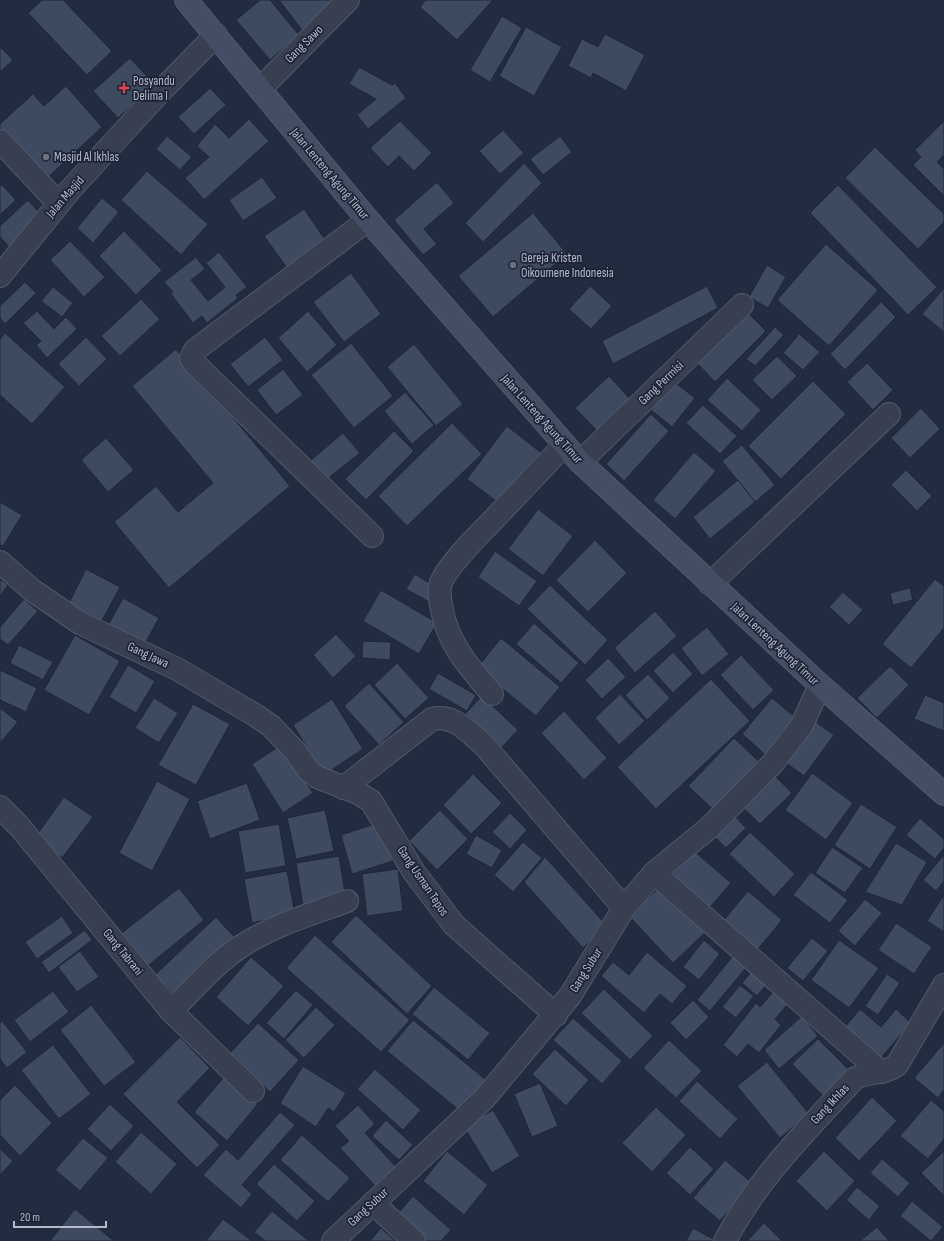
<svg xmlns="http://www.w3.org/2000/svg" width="944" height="1241" viewBox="0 0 944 1241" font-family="'Sofia Sans Condensed',sans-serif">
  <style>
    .building { fill: #3e4a60; stroke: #1e2638 }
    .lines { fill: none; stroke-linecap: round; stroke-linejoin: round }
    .minor-casing { stroke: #525a6b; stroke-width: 24 }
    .secondary-casing { stroke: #525a6b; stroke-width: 24 }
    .minor { stroke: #373f51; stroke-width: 22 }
    .secondary { stroke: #444d64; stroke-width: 22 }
    .health-dot { fill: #e0444e; stroke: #1c2436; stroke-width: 1.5 }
    .worship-dot { fill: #6b7280; stroke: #1c2436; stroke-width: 1.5 }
    .labels { text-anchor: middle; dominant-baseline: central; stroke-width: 3.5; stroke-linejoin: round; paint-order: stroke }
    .street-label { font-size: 13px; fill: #b3bacb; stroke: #1c2436 }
    .poi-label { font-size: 13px; fill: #b3bacb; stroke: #1c2436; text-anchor: start }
  </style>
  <rect width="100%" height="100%" fill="#222c41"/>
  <!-- building -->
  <g class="building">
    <path d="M42 0H63L112 51 87 75 28 13Z"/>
    <path d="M260 0H270L299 35 270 60 236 20Z"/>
    <path d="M279 0H339L302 30Z"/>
    <path d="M426 0H493L457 40 420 7Z"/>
    <path d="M502 16 522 28 490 82 470 70Z"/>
    <path d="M526 27 562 47 534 96 499 76Z"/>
    <path d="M605 34 645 55 626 91 593 73 591 78 568 66 582 39 598 47Z"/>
    <path d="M0 47 13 60 0 72Z"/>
    <path d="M130 58 155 85 118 118 93 91Z"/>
    <path d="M359 67 392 85 395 83 406 98 368 129 357 115 376 99 349 84Z"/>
    <path d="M66 86 102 127 44 181 0 132V124L33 94 44 106Z"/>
    <path d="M210 88 226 105 194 134 178 117Z"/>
    <path d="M249 119 269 141 204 200 185 178 209 157 197 146 215 124 229 138Z"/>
    <path d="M400 121 432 153 414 171 399 156 388 167 370 148Z"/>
    <path d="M944 121V155L937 162 944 169V196L913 165 921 157 915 150Z"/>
    <path d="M503 130 524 153 500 174 479 151Z"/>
    <path d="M167 136 192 157 180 170 156 149Z"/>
    <path d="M560 136 572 152 543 175 530 159Z"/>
    <path d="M875 147 944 214V222L918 249 845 178Z"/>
    <path d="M524 163 542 183 483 242 465 223Z"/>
    <path d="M147 171 208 224 181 255 121 200Z"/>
    <path d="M262 177 277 198 243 221 229 200Z"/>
    <path d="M437 182 454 203 424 229 437 244 423 255 394 220Z"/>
    <path d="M2 185 16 200 0 215V186Z"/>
    <path d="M838 185 937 287 908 315 810 213Z"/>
    <path d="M102 198 119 212 93 243 77 228Z"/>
    <path d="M28 200 44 218 11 249 0 237V226Z"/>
    <path d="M304 209 326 241 287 268 264 236Z"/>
    <path d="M533 213 567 254 493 317 458 276Z"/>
    <path d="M124 231 162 270 136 295 99 256Z"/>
    <path d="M70 241 105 277 84 297 50 260Z"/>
    <path d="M826 244 878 290 829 346 777 300Z"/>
    <path d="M219 252 247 287 236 295 238 298 207 323 202 316 193 323 171 294 173 292 164 282 196 257 205 269 191 280 208 301 225 287 206 263Z"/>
    <path d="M767 265 786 277 768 308 749 297Z"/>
    <path d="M351 273 381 314 344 342 313 302Z"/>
    <path d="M25 282 36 293 5 324 0 318V306Z"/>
    <path d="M590 286 612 306 591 329 569 309Z"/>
    <path d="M707 286 718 308 613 364 602 341Z"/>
    <path d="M53 287 73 303 62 317 41 301Z"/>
    <path d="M944 288V332L922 314Z"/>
    <path d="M141 299 160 319 120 356 101 336Z"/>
    <path d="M881 302 896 317 845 370 830 354Z"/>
    <path d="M37 311 54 329 66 317 77 329 47 358 36 345 41 341 23 323Z"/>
    <path d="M308 311 337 345 307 372 278 338Z"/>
    <path d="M747 312 766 331 715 382 696 362Z"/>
    <path d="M775 327 784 335 755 366 746 359Z"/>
    <path d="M5 333 65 387 32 424 0 395V339Z"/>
    <path d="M799 334 820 352 803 370 783 353Z"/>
    <path d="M86 337 107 359 79 386 58 364Z"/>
    <path d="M265 337 283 360 248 387 230 364Z"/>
    <path d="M351 343 393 396 354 428 311 375Z"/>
    <path d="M414 344 463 404 436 426 387 367Z"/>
    <path d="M176 349 290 486 169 588 114 522 156 486 178 512 213 483 132 386Z"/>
    <path d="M777 356 797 376 772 400 752 380Z"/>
    <path d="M867 363 893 390 873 410 847 382Z"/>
    <path d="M283 369 303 395 276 415 257 390Z"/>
    <path d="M609 376 631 400 597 431 575 408Z"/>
    <path d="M727 378 761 410 742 431 707 400Z"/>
    <path d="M673 381 695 398 672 427 651 410Z"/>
    <path d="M813 381 846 414 781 479 748 446Z"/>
    <path d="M405 392 434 425 412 444 384 411Z"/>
    <path d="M703 405 737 436 720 454 686 423Z"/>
    <path d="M921 408 940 429 910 458 891 438Z"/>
    <path d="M651 414 669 431 624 481 606 464Z"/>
    <path d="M452 423 482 454 407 526 378 496Z"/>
    <path d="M507 426 544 455 504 507 467 479Z"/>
    <path d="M394 431 414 451 366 500 345 479Z"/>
    <path d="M343 433 360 453 326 480 310 461Z"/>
    <path d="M106 438 134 470 108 492 81 460Z"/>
    <path d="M742 445 775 485 755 502 722 461Z"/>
    <path d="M694 452 716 471 675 519 653 500Z"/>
    <path d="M906 470 932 496 917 511 891 485Z"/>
    <path d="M738 480 755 502 710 539 693 517Z"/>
    <path d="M0 502 22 515 3 546 0 545Z"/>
    <path d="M538 509 573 536 543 576 508 549Z"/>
    <path d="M595 540 627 573 588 612 556 580Z"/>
    <path d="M495 551 537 581 519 606 478 577Z"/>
    <path d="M86 569 120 587 97 630 64 613Z"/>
    <path d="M415 574 437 588 429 602 406 589Z"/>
    <path d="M0 579 8 585 0 596Z"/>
    <path d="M935 579 944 586V628L911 668 882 644Z"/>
    <path d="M550 585 608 640 585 665 527 609Z"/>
    <path d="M910 588 913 600 893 605 890 593Z"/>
    <path d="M381 590 437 623 419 654 363 621Z"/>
    <path d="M843 592 863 610 849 625 829 607Z"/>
    <path d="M123 598 159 618 142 649 106 629Z"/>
    <path d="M24 599 38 611 8 645 0 639V627Z"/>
    <path d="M655 611 677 636 635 673 614 648Z"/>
    <path d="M534 623 579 663 561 683 516 644Z"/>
    <path d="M707 627 729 654 702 676 681 648Z"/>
    <path d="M336 634 356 656 333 678 313 655Z"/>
    <path d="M75 635 120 661 89 715 44 690Z"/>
    <path d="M501 638 560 687 536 716 477 668Z"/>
    <path d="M363 641 391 642 390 660 362 658Z"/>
    <path d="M19 645 53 662 43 680 10 663Z"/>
    <path d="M673 652 693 674 673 693 653 671Z"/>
    <path d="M741 655 774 690 753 710 720 675Z"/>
    <path d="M608 658 626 677 602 699 585 680Z"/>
    <path d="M397 663 429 698 405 719 374 685Z"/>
    <path d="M128 665 155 681 136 713 109 697Z"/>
    <path d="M890 666 909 685 877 718 857 698Z"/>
    <path d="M0 670 37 688 26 712 0 700Z"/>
    <path d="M438 673 476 695 467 711 429 689Z"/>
    <path d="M648 674 670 698 647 720 625 695Z"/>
    <path d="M711 679 750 721 656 809 617 767Z"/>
    <path d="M369 683 404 722 379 745 344 706Z"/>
    <path d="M620 694 645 721 619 745 595 718Z"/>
    <path d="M925 695 944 703V731L914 719Z"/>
    <path d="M482 696 518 730 501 748 465 714Z"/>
    <path d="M154 698 178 713 159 743 135 728Z"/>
    <path d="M772 698 802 723 771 760 742 734Z"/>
    <path d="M332 699 363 749 324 775 293 725Z"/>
    <path d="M193 704 230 724 196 785 158 765Z"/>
    <path d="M0 708 18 722 0 743Z"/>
    <path d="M564 711 607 758 584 780 541 733Z"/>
    <path d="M813 720 834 735 804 776 782 760Z"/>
    <path d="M734 738 766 768 720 816 688 786Z"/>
    <path d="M281 745 313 793 283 813 252 764Z"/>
    <path d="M771 772 792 793 760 824 739 804Z"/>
    <path d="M812 773 853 803 826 840 785 810Z"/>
    <path d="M473 774 502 803 471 834 443 805Z"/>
    <path d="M157 781 190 799 152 871 119 853Z"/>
    <path d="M247 783 260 820 210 839 197 801Z"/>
    <path d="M64 797 93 817 62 858 34 839Z"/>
    <path d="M861 804 897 827 870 869 834 845Z"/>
    <path d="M325 810 334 851 296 859 287 818Z"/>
    <path d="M440 810 468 839 437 870 409 841Z"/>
    <path d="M510 813 527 830 510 849 492 832Z"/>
    <path d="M732 813 746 828 726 848 712 834Z"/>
    <path d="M920 818 944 839V848L935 859 906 835Z"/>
    <path d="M381 822 393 861 352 874 341 835Z"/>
    <path d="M279 824 286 866 245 873 238 831Z"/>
    <path d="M750 832 795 874 774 897 729 854Z"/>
    <path d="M476 835 502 850 492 868 466 854Z"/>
    <path d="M523 842 542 858 513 892 494 875Z"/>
    <path d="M896 843 927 862 902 905 865 892Z"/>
    <path d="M832 847 863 868 845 893 815 873Z"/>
    <path d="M693 850 731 883 705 913 667 880Z"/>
    <path d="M944 855V881L936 891 923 880Z"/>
    <path d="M339 856 346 899 303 906 296 863Z"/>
    <path d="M545 857 607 926 583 948 524 882Z"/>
    <path d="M398 869 403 911 367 916 362 874Z"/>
    <path d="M287 871 295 914 252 923 244 879Z"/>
    <path d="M811 872 848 900 830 923 793 895Z"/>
    <path d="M664 883 709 929 673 963 629 916Z"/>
    <path d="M179 888 204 920 144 969 118 936Z"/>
    <path d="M748 891 782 920 753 955 719 926Z"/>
    <path d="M944 895V932L927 921Z"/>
    <path d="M865 899 882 913 855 946 838 931Z"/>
    <path d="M356 915 432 986 407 1014 331 942Z"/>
    <path d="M62 916 73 933 37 959 25 942Z"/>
    <path d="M216 917 238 941 178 999 155 975Z"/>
    <path d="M896 923 932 947 914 974 878 950Z"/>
    <path d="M85 930 92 940 49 973 41 962Z"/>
    <path d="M315 935 410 1020 381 1052 286 968Z"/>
    <path d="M812 938 828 951 803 981 787 968Z"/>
    <path d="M704 940 720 954 699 980 683 967Z"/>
    <path d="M839 940 879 968 849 1008 811 980Z"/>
    <path d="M80 951 99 977 77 992 58 967Z"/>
    <path d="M737 951 750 963 710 1011 697 1000Z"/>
    <path d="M647 952 687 986 672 1004 660 994 644 1013 601 976 613 962 629 975Z"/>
    <path d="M251 957 284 986 248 1026 216 997Z"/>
    <path d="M756 966 772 978 757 996 742 983Z"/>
    <path d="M887 974 900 983 878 1015 865 1006Z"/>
    <path d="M740 985 754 996 736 1018 722 1007Z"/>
    <path d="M434 987 490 1033 468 1060 412 1014Z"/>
    <path d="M604 989 653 1036 630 1060 581 1013Z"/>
    <path d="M296 990 313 1005 284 1039 266 1023Z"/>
    <path d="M53 991 69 1012 30 1042 14 1020Z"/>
    <path d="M773 992 788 1004 775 1019 781 1025 759 1053 748 1044 737 1057 723 1045 756 1003 760 1007Z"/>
    <path d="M693 1000 709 1017 686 1040 670 1023Z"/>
    <path d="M91 1005 136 1062 104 1086 60 1030Z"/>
    <path d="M316 1007 335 1025 304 1058 285 1040Z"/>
    <path d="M860 1009 881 1027 896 1009 911 1023 880 1059 844 1028Z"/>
    <path d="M802 1016 818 1036 779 1069 764 1050Z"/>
    <path d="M573 1018 622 1061 602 1084 553 1040Z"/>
    <path d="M413 1020 491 1084 465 1115 387 1051Z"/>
    <path d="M2 1021 27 1052 7 1068 0 1059V1023Z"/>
    <path d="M258 1023 299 1060 270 1092 229 1054Z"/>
    <path d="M180 1037 210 1068 177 1102 220 1145 197 1168 123 1094Z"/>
    <path d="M818 1039 853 1074 827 1100 792 1064Z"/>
    <path d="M669 1040 702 1071 676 1098 643 1068Z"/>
    <path d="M944 1043V1090L938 1098 914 1078Z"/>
    <path d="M53 1045 91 1094 59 1119 21 1070Z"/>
    <path d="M555 1049 589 1080 566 1106 532 1074Z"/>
    <path d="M767 1062 809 1114 780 1138 737 1086Z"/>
    <path d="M303 1066 346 1093 334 1112 328 1108 316 1127 280 1103Z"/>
    <path d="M375 1069 421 1110 403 1130 357 1089Z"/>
    <path d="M225 1076 258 1104 227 1141 194 1112Z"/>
    <path d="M697 1081 738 1119 720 1139 679 1101Z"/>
    <path d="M540 1083 558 1126 532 1137 514 1094Z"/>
    <path d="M15 1085 52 1123 20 1156 0 1135V1100Z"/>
    <path d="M872 1097 897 1121 859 1161 835 1138Z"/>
    <path d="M931 1100 944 1111V1139L928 1159 900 1136Z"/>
    <path d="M110 1104 134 1126 111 1151 87 1129Z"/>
    <path d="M358 1105 375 1124 365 1133 397 1168 376 1187 340 1148 349 1141 335 1126Z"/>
    <path d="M656 1107 686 1135 652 1172 622 1143Z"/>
    <path d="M493 1110 520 1156 492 1173 464 1127Z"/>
    <path d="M280 1112 295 1125 242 1185 252 1194 241 1208 203 1175 226 1149 238 1160Z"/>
    <path d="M386 1120 413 1145 399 1160 372 1136Z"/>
    <path d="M141 1132 177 1164 151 1194 115 1162Z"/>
    <path d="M302 1135 350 1178 328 1202 280 1160Z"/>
    <path d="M83 1138 108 1158 80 1191 55 1170Z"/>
    <path d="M690 1147 714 1169 690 1195 666 1173Z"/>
    <path d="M0 1149 13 1161 0 1175Z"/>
    <path d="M447 1151 488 1185 464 1215 423 1181Z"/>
    <path d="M824 1151 855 1181 827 1211 796 1181Z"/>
    <path d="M944 1151V1196L921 1173Z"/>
    <path d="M882 1159 910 1183 898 1197 870 1173Z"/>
    <path d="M725 1160 752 1183 720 1221 693 1198Z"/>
    <path d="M274 1164 315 1201 297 1221 256 1184Z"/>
    <path d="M857 1187 880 1206 869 1220 846 1200Z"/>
    <path d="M413 1196 451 1230 441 1241H418L394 1218Z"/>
    <path d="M912 1201 943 1227 931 1241 900 1216Z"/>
    <path d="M75 1209 114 1241H50Z"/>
    <path d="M272 1211 309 1241H265L254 1232Z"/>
    <path d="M223 1219 252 1241H206Z"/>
    <path d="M764 1223 782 1241H747Z"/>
    <path d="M877 1227 889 1241H860Z"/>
    <path d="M381 1228 395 1241H370Z"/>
    <path d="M693 1228 715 1240V1241H686Z"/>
  </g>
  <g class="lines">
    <!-- minor casing -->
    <g class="minor-casing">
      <g id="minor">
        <path d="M260 89 348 0"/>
        <path d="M0 141 58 203"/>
        <path d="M368 220 195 350 191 358 194 363 372 536"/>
        <path d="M0 276 70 190 161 91 216 35"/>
        <path d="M580 462 742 305"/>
        <path d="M0 562 32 590 80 623 177 669 255 715 271 726 295 751 309 771 317 777 358 793 371 801 414 872 454 925 556 1015"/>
        <path d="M710 584 889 414"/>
        <path d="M492 694C470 668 448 644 442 610 440 602 439 594 440 586 445 567 479 535 493 520 517 495 541 470 564 445"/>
        <path d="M343 788 432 719C454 714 467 731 483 744L624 908"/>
        <path d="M0 807 19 826 171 1011 253 1091"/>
        <path d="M654 873 881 1072"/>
        <path d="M171 1011C194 989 216 962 243 945 274 925 312 914 347 901"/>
        <path d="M373 1203 414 1241"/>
        <path d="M333 1241 484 1099 570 996 624 908 654 873 710 827 773 763 802 725 820 685"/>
        <path d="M725 1241C757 1179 807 1130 854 1079 867 1071 884 1075 897 1065L944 985"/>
      </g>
    </g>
    <!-- secondary casing -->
    <g class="secondary-casing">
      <path id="secondary" d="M186 0 368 220 580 462 820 685 944 794"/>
    </g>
    <!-- minor -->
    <use href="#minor" class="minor"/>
    <!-- secondary -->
    <use href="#secondary" class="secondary"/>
  </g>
  <!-- markers -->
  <path class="health-dot" d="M122 82h4v4h4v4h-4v4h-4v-4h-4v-4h4z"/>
  <g class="worship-dot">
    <circle cx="46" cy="157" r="4"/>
    <circle cx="513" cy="265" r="4"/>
  </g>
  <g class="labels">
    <!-- street labels -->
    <g class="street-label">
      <text transform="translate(304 44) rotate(-45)">Gang Sawo</text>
      <text transform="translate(330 174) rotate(50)">Jalan Lenteng Agung Timur</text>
      <text transform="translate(65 197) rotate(-49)">Jalan Masjid</text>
      <text transform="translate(661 383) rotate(-44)">Gang Permisi</text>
      <text transform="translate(542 419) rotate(48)">Jalan Lenteng Agung Timur</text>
      <text transform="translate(775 644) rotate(43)">Jalan Lenteng Agung Timur</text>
      <text transform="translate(148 655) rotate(25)">Gang Jawa</text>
      <text transform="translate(423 881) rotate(56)">Gang Usman Tepos</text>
      <text transform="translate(123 952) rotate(51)">Gang Tabrani</text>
      <text transform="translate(586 970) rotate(-58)">Gang Subur</text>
      <text transform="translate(830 1104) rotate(-47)">Gang Ikhlas</text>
      <text transform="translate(368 1207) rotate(-43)">Gang Subur</text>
    </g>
    <!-- poi labels -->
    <g class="poi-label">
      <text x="133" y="81">Posyandu<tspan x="133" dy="15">Delima I</tspan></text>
      <text x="54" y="157">Masjid Al Ikhlas</text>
      <text x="521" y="258">Gereja Kristen<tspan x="521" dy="15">Oikoumene Indonesia</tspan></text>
    </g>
  </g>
  <!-- scale -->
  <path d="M14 1221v6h92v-6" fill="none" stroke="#b3bacb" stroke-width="2"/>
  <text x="20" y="1221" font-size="12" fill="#b3bacb" stroke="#1c2436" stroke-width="3" paint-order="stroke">20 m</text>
</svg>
